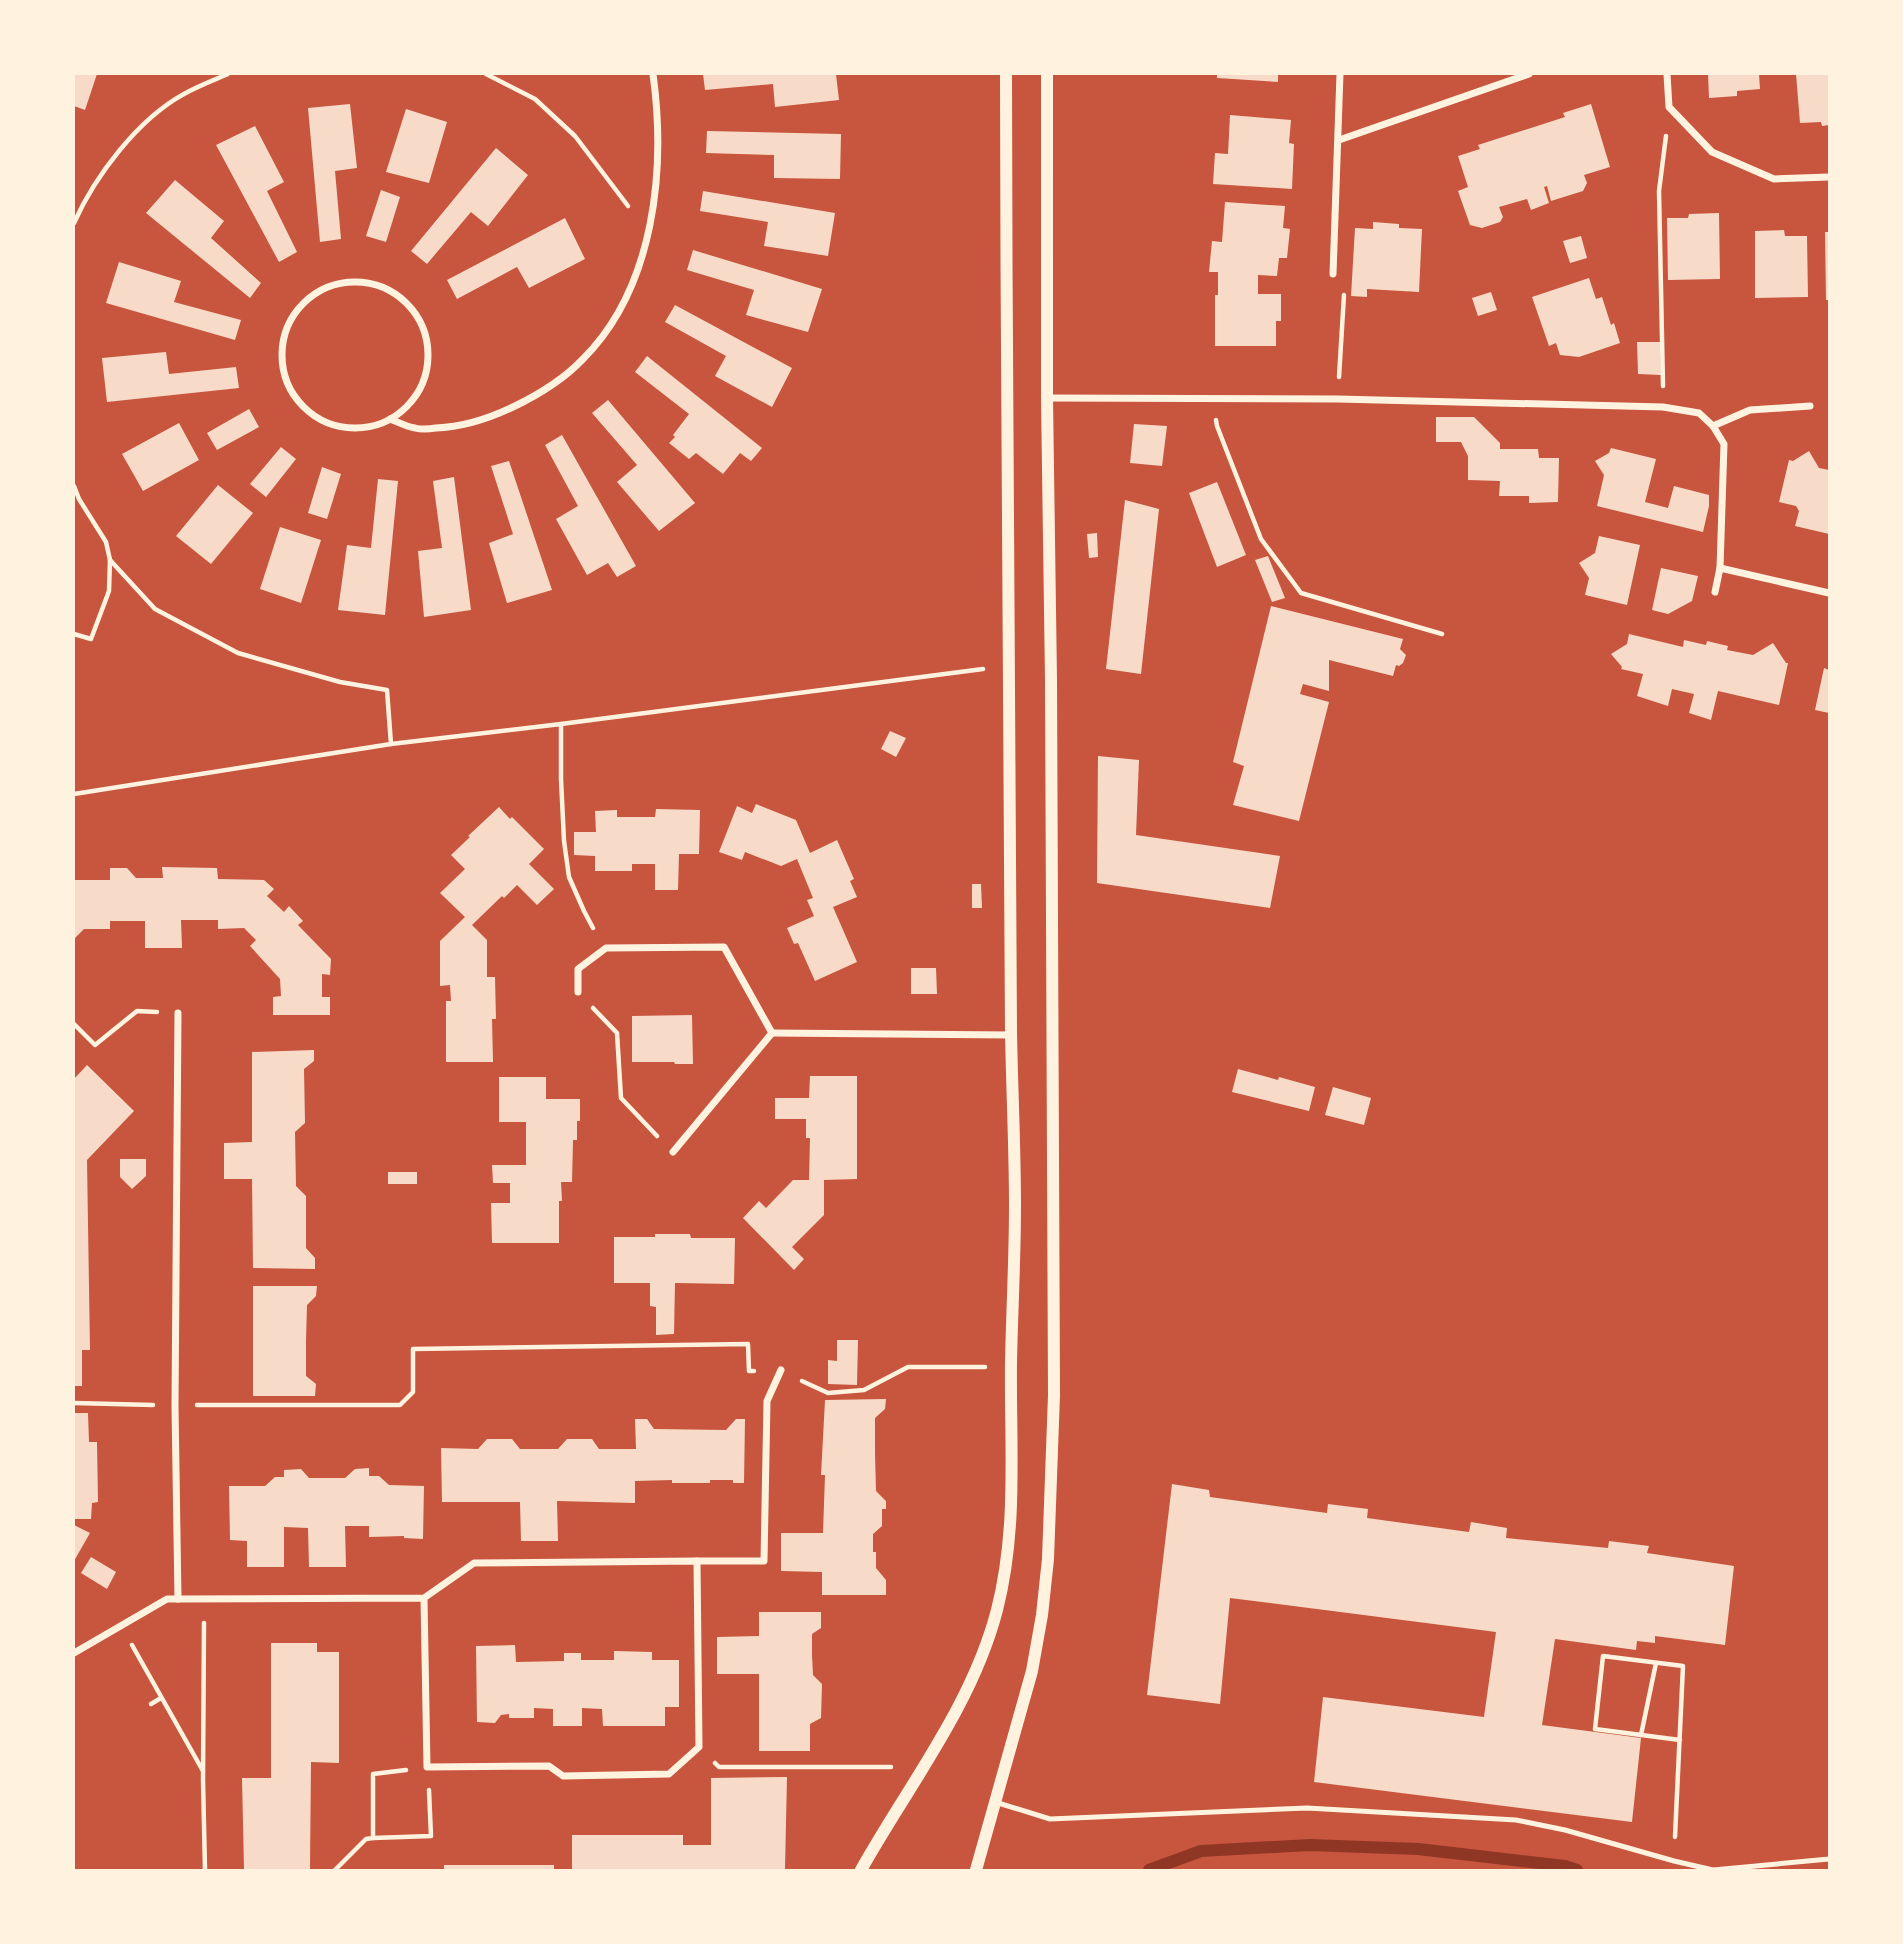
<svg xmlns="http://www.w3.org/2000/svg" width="1903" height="1944" viewBox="0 0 1903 1944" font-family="Jost,sans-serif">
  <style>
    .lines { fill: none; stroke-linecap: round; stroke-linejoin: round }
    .stream { stroke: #8f3625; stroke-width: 12 }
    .building { fill: #f7dbc8 }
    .path { stroke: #fff3e0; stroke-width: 4.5 }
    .service { stroke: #fff3e0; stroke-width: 5 }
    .minor { stroke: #fff3e0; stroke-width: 7 }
    .tertiary { stroke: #fff3e0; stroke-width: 12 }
  </style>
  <rect width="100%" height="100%" fill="#c8553d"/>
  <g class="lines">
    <!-- stream -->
    <path class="stream" d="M1149 1870 1201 1851 1310 1845 1418 1849 1565 1866 1577 1870"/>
  </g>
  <!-- building -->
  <g class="building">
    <path d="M74 74H97L85 110 74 106Z"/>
    <path d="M703 74H836L839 100 775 107 773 84 705 90Z"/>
    <path d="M1217 74H1278V82L1217 78Z"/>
    <path d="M1708 74H1759L1760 89 1737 91V96L1709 98Z"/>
    <path d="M1796 74H1829V125L1822 126 1821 122 1800 123Z"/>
    <path d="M350 104 357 168 335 171 341 239 320 242 308 108Z"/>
    <path d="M1591 104 1610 167 1584 175 1587 183 1583 191 1551 201 1547 186 1544 187 1549 203 1531 210 1527 199 1499 207 1503 217 1500 222 1482 228 1470 225 1458 191 1468 187 1458 156 1480 149 1478 145 1565 117 1563 113Z"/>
    <path d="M406 109 447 122 429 183 386 172Z"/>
    <path d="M1230 115 1291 120 1289 143 1294 144 1292 189 1213 184 1215 153 1228 154Z"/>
    <path d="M255 126 284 182 267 191 297 252 279 262 216 145Z"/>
    <path d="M707 131 841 134 840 179 774 178V155L706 153Z"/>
    <path d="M496 148 528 175 488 226 471 212 427 264 411 251Z"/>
    <path d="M175 180 224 221 211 238 261 283 250 298 146 213Z"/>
    <path d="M381 190 400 197 386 242 366 236Z"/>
    <path d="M703 191 835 213 828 256 764 246 768 222 700 211Z"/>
    <path d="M1225 202 1285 206 1283 228 1290 229 1287 258H1279L1277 276 1258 275V294H1281V321H1276V346H1215V295H1218V272H1209L1212 241 1222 242Z"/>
    <path d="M1719 213 1720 279 1668 280 1667 218H1688L1689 214Z"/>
    <path d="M565 218 585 259 529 288 517 267 457 299 447 280Z"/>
    <path d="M1373 222 1399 224V228L1422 229 1419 292 1367 289V297L1351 296 1355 228 1373 229Z"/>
    <path d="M1784 230 1785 236H1807L1808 297 1755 298V231Z"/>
    <path d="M1825 232H1829V300H1826Z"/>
    <path d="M1581 236 1587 258 1570 263 1563 241Z"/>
    <path d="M693 250 822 289 808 332 746 315 754 290 687 270Z"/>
    <path d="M119 262 181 281 174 302 241 320 235 340 106 303Z"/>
    <path d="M1589 278 1596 299 1602 297 1611 325 1614 323 1620 343 1579 357 1560 355 1556 343 1549 346 1532 297Z"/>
    <path d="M1491 292 1497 310 1478 316 1472 298Z"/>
    <path d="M675 305 792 368 772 407 715 376 726 356 665 322Z"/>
    <path d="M1637 342H1660L1661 375 1638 374Z"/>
    <path d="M166 352 169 374 236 367 239 388 107 402 102 358Z"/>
    <path d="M647 356 762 448 751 461 740 453 723 474 696 453 689 459 669 443 675 437 673 435 689 414 635 372Z"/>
    <path d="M608 400 695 503 659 531 617 482 637 465 592 413Z"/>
    <path d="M249 409 259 427 217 450 207 433Z"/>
    <path d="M1436 417H1474L1500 443V449H1538L1539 458H1559L1558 502 1529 503V496H1499L1500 481 1468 480V456L1461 442H1436Z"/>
    <path d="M179 423 199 460 143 491 122 454Z"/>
    <path d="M1134 424 1167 426 1162 466 1130 463Z"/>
    <path d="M562 435 636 566 617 577 608 563 587 575 556 519 578 506 545 445Z"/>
    <path d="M281 447 296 459 266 497 250 484Z"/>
    <path d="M1611 448 1656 459 1645 502 1668 508 1674 486 1709 495V506L1703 532 1597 506 1604 475 1595 461 1609 453Z"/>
    <path d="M1809 451 1819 468 1829 470V534L1795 526 1799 511 1796 506 1779 502 1789 460 1793 461Z"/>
    <path d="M509 461 552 590 507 603 489 543 513 534 491 466Z"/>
    <path d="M322 467 341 474 327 519 308 513Z"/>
    <path d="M454 477 471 610 424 617 418 551 442 548 433 481Z"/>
    <path d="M378 479 398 481 385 615 338 610 347 545 371 548Z"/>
    <path d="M1217 482 1246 555 1217 567 1189 493Z"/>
    <path d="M218 485 253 513 211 564 176 536Z"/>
    <path d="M1125 500 1159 509 1141 674 1106 669Z"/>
    <path d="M280 527 321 540 301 603 260 589Z"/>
    <path d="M1097 533 1098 557 1089 558 1087 534Z"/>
    <path d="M1599 536 1640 545 1627 605 1585 595 1589 578 1579 563 1595 553Z"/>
    <path d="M1268 556 1285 598 1272 602 1255 560Z"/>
    <path d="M1661 568 1698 576 1692 601 1668 614 1652 610Z"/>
    <path d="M1271 606 1403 639 1400 649 1406 655 1403 663 1399 666 1396 665 1393 676 1329 660V691L1303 684 1300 694 1329 702 1299 821 1233 805 1244 766 1233 762Z"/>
    <path d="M1629 634 1683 647 1684 640 1706 645 1707 641 1728 646 1727 650 1753 655 1773 643 1786 663H1788L1779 705 1718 691 1711 720 1689 713 1694 694 1672 689 1668 706 1637 696 1643 674 1621 669 1622 667 1611 654 1627 644Z"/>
    <path d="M1824 668 1829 670V713L1815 710Z"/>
    <path d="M890 731 906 738 896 757 881 749Z"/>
    <path d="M1098 756 1139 760 1136 835 1280 856 1270 908 1097 883Z"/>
    <path d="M756 804 796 820 810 853 837 840 854 879 850 881 857 897 833 907 857 962 815 981 798 943 794 944 787 928 814 916 807 900 813 898 797 859 781 866 745 852 742 860 719 852 737 806 752 813Z"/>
    <path d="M499 807 510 819 512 817 544 849 529 864 554 889 537 905 517 885 504 898 502 896 472 925 487 940V977H495L496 1019H492L493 1062H446V1001H451L450 985 440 986V941L465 917 440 893 465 869 451 855 470 837 468 836Z"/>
    <path d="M656 809 700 810 699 854H679L678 890H655V864H632V871H595V856L574 855V832H596L595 811 617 810V817H655Z"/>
    <path d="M162 867 217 868 218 879 264 880 274 889 267 896 284 912 289 906 303 921 298 925 331 959 330 975 322 974V997H330V1015H273V997L281 996 280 979 250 946 256 940 244 928 218 929V920H181L182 948H145V921H110V929H84L74 939V880H110V868H127L136 878H163Z"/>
    <path d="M972 884H981L982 908H972Z"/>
    <path d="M911 968H936L937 994H911Z"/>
    <path d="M692 1015 693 1064H675L674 1062H632V1016Z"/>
    <path d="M314 1050V1061L304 1069 305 1123 295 1132 296 1186 306 1196V1248L315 1258V1269L253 1268 252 1179H224V1143L252 1142V1052Z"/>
    <path d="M87 1065 134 1111 87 1160 90 1350H82V1386H74V1079Z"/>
    <path d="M1238 1069 1278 1080 1279 1077 1315 1087 1309 1111 1232 1092Z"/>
    <path d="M810 1076H857V1179L824 1180V1215L792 1247 804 1259 794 1270 743 1218 759 1201 766 1208 793 1180H809L810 1138H806V1119H775V1098H809Z"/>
    <path d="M499 1077H546V1099H580V1121H577V1140H573L572 1182H561L562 1201H559V1243H492L491 1203H510V1183H493L492 1165H526V1122H499Z"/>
    <path d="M1333 1087 1371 1098 1364 1125 1325 1115Z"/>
    <path d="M120 1159H146V1176L132 1189 120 1177Z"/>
    <rect x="388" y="1172" width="29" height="12"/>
    <path d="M655 1234H690L691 1238H735L734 1284 675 1283 674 1334 656 1335V1307L650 1306V1283H614V1237H655Z"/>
    <path d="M253 1286H317L316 1296 307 1305 306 1341V1376L316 1384 315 1396H253Z"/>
    <path d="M837 1340H858L857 1385 828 1384V1360L837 1361Z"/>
    <path d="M886 1399 885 1409 875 1418V1453L876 1491 886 1501V1509H882V1526L873 1534V1552H876V1568L886 1580V1595H822V1572L781 1571V1533H823L825 1475H821L825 1400Z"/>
    <path d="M74 1413H88L89 1442H97L98 1502 92 1503 91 1519H74Z"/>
    <path d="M635 1419H647L654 1429 726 1430 736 1419H745L744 1483H733V1480H710V1483H672V1480L635 1481V1503L557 1501 558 1541H521L520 1502H442L441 1448 478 1449 487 1439H512L520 1449H558L567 1439H592L599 1449H636Z"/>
    <path d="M369 1468V1476H379L389 1485 424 1486 423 1539 404 1538V1536L369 1537V1526H345L346 1567H309L308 1528 284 1527V1567H247V1541L230 1540 229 1486H265L275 1477H284V1470L301 1469 309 1478H345L355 1469Z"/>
    <path d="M1172 1484 1209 1490 1210 1497 1327 1513 1328 1504 1368 1509 1367 1518 1469 1532 1471 1522 1507 1528 1506 1538 1608 1548 1609 1541 1649 1546 1647 1553 1734 1566 1725 1645 1655 1636V1643L1637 1641 1636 1650 1555 1639 1542 1725 1641 1738 1632 1822 1314 1782 1323 1697 1484 1717 1496 1632 1230 1598 1220 1704 1147 1695Z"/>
    <path d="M74 1525 90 1533 74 1561Z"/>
    <path d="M91 1557 116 1572 107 1589 81 1573Z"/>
    <path d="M759 1612H821V1628L812 1634V1655L813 1675 822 1684 821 1718 810 1724V1751H759V1674H717V1637L759 1636Z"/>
    <path d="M271 1643H317V1652H339V1763L311 1762 310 1869H244L242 1778H271Z"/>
    <path d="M515 1645 516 1662 564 1661V1653H581V1660H614V1651L652 1652V1660H679V1707H665V1726H603L602 1709 582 1708V1726H553V1709L534 1708V1718H509V1714L501 1715 495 1723 477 1722 476 1646Z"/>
    <path d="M787 1777 785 1869 572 1870V1835H683V1845H711V1778Z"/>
    <rect x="444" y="1865" width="110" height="5"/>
  </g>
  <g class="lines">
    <!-- path -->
    <g class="path">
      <path d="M486 74 535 99 575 136 628 206"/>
      <path d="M74 223C95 176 138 119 184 94 198 86 214 80 228 74"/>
      <path d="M1339 377 1344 295"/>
      <path d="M1663 386 1659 191 1666 136"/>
      <path d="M1216 420 1217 426 1261 539 1301 593 1442 634"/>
      <path d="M74 486 79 499 106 542 110 560 109 591 91 639 74 634"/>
      <path d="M110 560 155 609 238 653 340 682 387 690 391 744"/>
      <path d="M561 724V779L564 841 569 877 584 911 593 928"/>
      <path d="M74 794 391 744 561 724 983 669"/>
      <path d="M593 1008 617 1033 621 1098 657 1136"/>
      <path d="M74 1024 95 1045 137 1011 157 1012"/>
      <path d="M802 1381 828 1393 864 1390 908 1367H985"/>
      <path d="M74 1403 153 1405"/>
      <path d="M197 1405H400L413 1392V1349L748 1344 749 1371H754"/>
      <path d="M204 1623 203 1780 205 1870"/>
      <path d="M132 1645 203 1771"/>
      <path d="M151 1704 161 1698"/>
      <path d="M1641 1735 1656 1663"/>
      <path d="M715 1763 719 1767H891"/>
      <path d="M1675 1837 1683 1666 1603 1656 1595 1729 1680 1740"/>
      <path d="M373 1838 431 1836 429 1790"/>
      <path d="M335 1870 366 1839 373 1838V1774L406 1770"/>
    </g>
    <!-- service -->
    <path class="service" d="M995 1802 1050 1819 1307 1808 1516 1820 1565 1830 1674 1861 1713 1870 1829 1859"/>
    <!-- minor -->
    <g class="minor">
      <path d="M1667 74 1669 107 1712 152 1774 179 1829 177"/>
      <path d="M1339 140 1529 74"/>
      <path d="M1333 274 1340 74"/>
      <circle cx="355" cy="355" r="73"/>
      <path d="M1047 398 1338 399 1663 407 1699 413 1713 426 1724 444 1720 568 1829 593"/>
      <path d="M390 419C398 422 407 427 415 428 422 430 430 429 436 428 464 427 488 419 513 407 538 395 564 379 583 359 655 287 666 169 653 74"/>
      <path d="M1713 426 1750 410 1810 406"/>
      <path d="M1715 592 1720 568"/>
      <path d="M578 992V969L606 948 724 947 772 1033"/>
      <path d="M772 1033 1011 1035"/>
      <path d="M673 1152 772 1033"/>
      <path d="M697 1561H764L767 1401 781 1370"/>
      <path d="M178 1599 424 1598 427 1767 549 1766 563 1776 669 1774 699 1747 697 1561 474 1563 424 1598"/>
      <path d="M74 1653 167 1599H178L175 1406 178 1013"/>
    </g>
    <!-- tertiary -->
    <g class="tertiary">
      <path d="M861 1870C908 1786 972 1706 997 1610 1018 1528 1010 1446 1011 1363 1012 1311 1015 1259 1015 1206 1015 1148 1012 1090 1011 1031 1007 712 1007 393 1006 74"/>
      <path d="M976 1870 1032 1671 1042 1615 1048 1559 1054 1395 1051 680 1047 398V74"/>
    </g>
  </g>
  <!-- border -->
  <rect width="1903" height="1944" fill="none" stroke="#fff3e0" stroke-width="150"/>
</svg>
